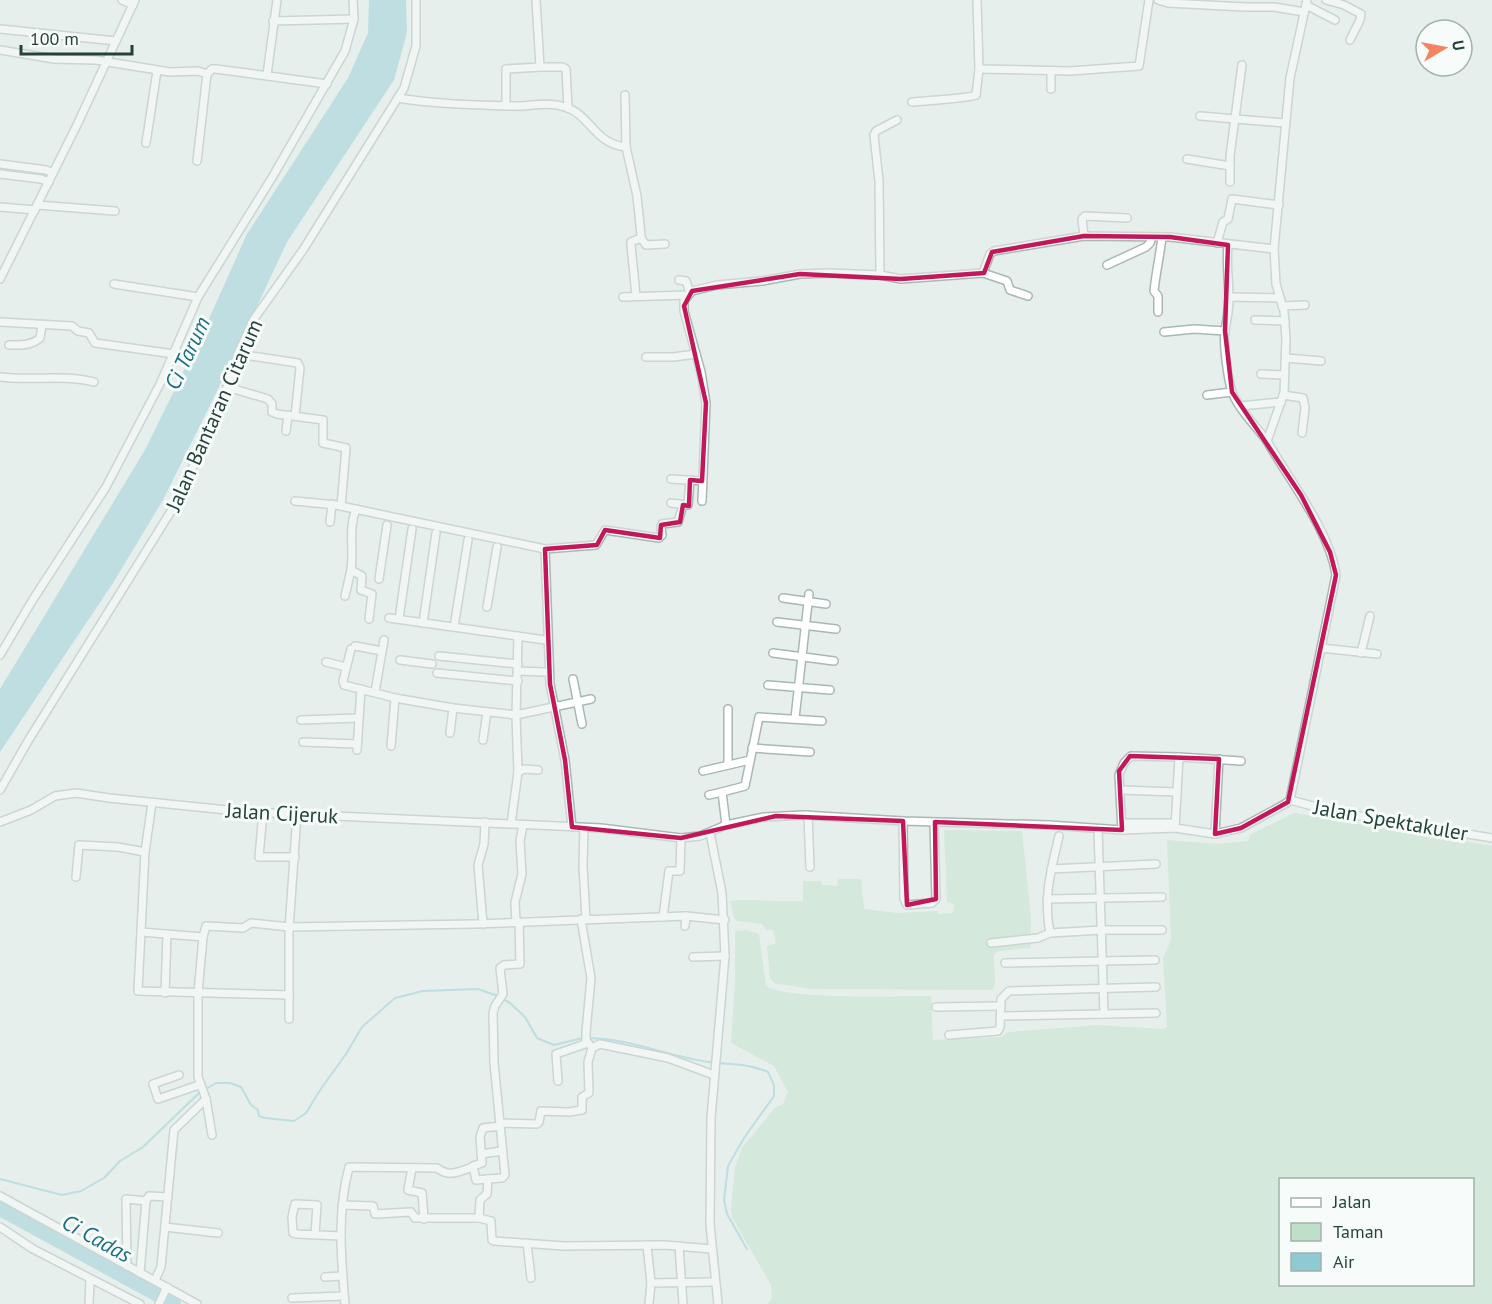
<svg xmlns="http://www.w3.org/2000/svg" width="1492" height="1304" viewBox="0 0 1492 1304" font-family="'PT Sans',sans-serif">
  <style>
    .green { fill: #bfe0c8; fill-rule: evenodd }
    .water { fill: #8ec9d4 }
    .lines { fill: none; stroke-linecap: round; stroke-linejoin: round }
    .stream { stroke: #8ec9d4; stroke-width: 2 }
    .river { stroke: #8ec9d4; stroke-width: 14 }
    .minor-casing { stroke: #a8b8b2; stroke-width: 10 }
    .minor { stroke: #fff; stroke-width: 7 }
    .marked { fill: none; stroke: #c2185b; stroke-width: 4.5; stroke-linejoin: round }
    .labels { text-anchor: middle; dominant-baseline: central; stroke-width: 6; stroke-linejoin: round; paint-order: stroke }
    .street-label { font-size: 21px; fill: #24423a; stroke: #f7fbf9 }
    .water-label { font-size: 22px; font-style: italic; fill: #1c6f80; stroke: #f7fbf9 }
  </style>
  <rect width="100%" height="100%" fill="#e6efeb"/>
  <!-- green -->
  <g class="green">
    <path d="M1294 813 1492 846V1304H767L772 1299 771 1285 732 1217 731 1208 735 1167 742 1148 775 1108 783 1104 788 1092 774 1066 731 1043 735 983V931L747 930 759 934 766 986C788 1000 899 996 931 996L933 1040 1000 1037 1010 1032 1098 1025 1163 1029 1167 1027 1163 958 1171 940 1167 840 1217 844 1248 841 1251 834ZM1280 1180H1472V1284H1280Z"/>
    <path d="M944 830 1022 831 1031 917V944L1030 948 998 951 994 954C992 966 999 980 992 990L812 989 774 983 770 978 767 946 776 943 773 930H766L762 924 737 921 734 918 730 901C754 898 778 903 803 901V881H821L822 885 837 886 838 879H861L864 909 897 913 937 911 939 914 953 913 954 904 947 902Z"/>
  </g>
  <!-- water -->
  <path class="water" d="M369 0H406L407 32 394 80 287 242 225 375 163 500 113 583 0 752V689L145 450 204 330 247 234 348 78 368 33Z"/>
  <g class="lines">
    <!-- stream -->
    <g class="stream">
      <path d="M589 1038C630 1039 668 1056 709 1062 730 1065 748 1063 768 1072L774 1085V1096L744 1138 728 1166 724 1200 727 1214 747 1249"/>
      <path d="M0 1179 62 1195 81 1191 104 1178 120 1161 143 1147 199 1093 216 1083H230L241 1087 251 1105 258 1110 259 1116 265 1118 294 1121 306 1113 320 1090 346 1054 362 1027 395 998 423 991 478 989 495 995 510 1003 525 1017 537 1038 554 1045 583 1038"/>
    </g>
    <!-- river -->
    <path class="river" d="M0 1209 174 1304"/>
    <!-- minor casing -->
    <g class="minor-casing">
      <g id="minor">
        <path d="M122 0 133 5"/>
        <path d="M1158 0 1168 3 1245 7H1274L1304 12"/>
        <path d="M1326 0 1344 5 1361 14 1360 20 1350 40"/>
        <path d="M1306 5 1335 20"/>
        <path d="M273 21 354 19"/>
        <path d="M0 29 116 41"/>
        <path d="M0 50 54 59 96 60 170 72 198 71 207 74 212 69H216L327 84"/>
        <path d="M540 67H562L566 69 568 108"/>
        <path d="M979 69 1070 71 1139 66 1149 0"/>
        <path d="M1051 71V89"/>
        <path d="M267 75 277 0"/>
        <path d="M625 95 626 147"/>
        <path d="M398 98C435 104 472 105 510 106 528 107 547 101 565 107 591 115 594 144 626 147L637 196 641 235V238L631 242V245L636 296"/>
        <path d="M912 102C923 101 971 98 976 95L979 69 977 0"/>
        <path d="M506 105V69L540 67 536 0"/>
        <path d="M1200 116 1285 123"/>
        <path d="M146 143 157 71"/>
        <path d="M1187 159 1230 166"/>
        <path d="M197 161 207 74"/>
        <path d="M0 164 46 170 53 173"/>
        <path d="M0 174 41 179 49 182"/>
        <path d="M1230 182V156L1242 65"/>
        <path d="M37 205 115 211"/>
        <path d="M0 207 35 210"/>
        <path d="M1084 236 1082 219 1085 216 1127 218"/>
        <path d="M641 238 646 245 665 244"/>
        <path d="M1217 243 1223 222 1228 219 1232 199 1279 205"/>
        <path d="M1228 245C1226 263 1229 282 1229 300 1229 311 1226 322 1225 332 1223 345 1228 379 1232 392 1239 410 1256 426 1267 441"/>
        <path d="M1107 265 1146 247 1150 243 1152 237"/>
        <path d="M983 273 990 254 994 251 1084 236 1170 237 1274 249"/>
        <path d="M880 275 879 181 874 135 876 131 897 120"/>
        <path d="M0 279 77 125 135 0"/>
        <path d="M679 280 686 281 690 293"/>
        <path d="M114 284 198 297"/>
        <path d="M623 297 687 295"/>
        <path d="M1229 297 1280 298"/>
        <path d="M1282 306 1305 305"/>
        <path d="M1158 312V296L1154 291C1156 272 1160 255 1162 237"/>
        <path d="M1255 320 1285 321"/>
        <path d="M0 322 72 326 78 331 89 333 95 343 174 354"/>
        <path d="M1164 332 1194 329 1225 331"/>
        <path d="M9 345C20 345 31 346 40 338L42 325"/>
        <path d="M238 354 298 363 300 368 295 416"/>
        <path d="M646 357H673L696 354"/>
        <path d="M1286 358 1321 361"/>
        <path d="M1261 374 1284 375"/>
        <path d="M0 377C32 381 63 374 94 382"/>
        <path d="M227 387 268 399 272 404V412L277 414 323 420V443L346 448 341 506"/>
        <path d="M1207 395 1232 392"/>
        <path d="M1283 395 1303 398 1305 408 1302 433"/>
        <path d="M1240 406 1281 402"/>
        <path d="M286 431 288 415"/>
        <path d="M671 479 702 481"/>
        <path d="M295 501 336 505 545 549 596 545 605 530 659 538 662 535 661 527 662 524 678 522 683 505"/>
        <path d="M702 501 706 403 701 372 684 311V301L692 291 717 285 762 281 800 274 830 273 880 275 901 279 983 273 1007 281 1010 290 1028 296"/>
        <path d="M671 503 688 505 690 480"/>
        <path d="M356 509C348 529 354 549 351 570L362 576 361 590 372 594 369 619"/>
        <path d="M330 522 332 504"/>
        <path d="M545 549 550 684 565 760 572 827"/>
        <path d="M379 579 387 525"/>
        <path d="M345 596 351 570"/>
        <path d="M783 598 826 604"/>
        <path d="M487 607 497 547"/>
        <path d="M389 618 545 640"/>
        <path d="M399 619 412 529"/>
        <path d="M777 622 836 629"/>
        <path d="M423 623 436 533"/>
        <path d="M454 627 468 540"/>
        <path d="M355 646 382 651"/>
        <path d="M1321 648 1377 654"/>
        <path d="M351 649 343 681 344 685 395 698 453 708 516 715 591 699"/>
        <path d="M773 653 834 661"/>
        <path d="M1361 653 1370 616"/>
        <path d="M0 655 32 601 106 487 161 382 198 297 273 176 345 51 354 19 353 0"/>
        <path d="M439 656 518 664"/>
        <path d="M400 660 432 664"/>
        <path d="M326 662 346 667"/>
        <path d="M518 671 544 672"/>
        <path d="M437 673 518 681"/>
        <path d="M573 679 582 724"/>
        <path d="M768 685 830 690"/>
        <path d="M375 692 384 640"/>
        <path d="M795 718 809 594"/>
        <path d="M301 720 358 718"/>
        <path d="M450 733 453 708"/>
        <path d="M483 740 487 712"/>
        <path d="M303 742 357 744"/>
        <path d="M391 746 395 698"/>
        <path d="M752 748 810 752"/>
        <path d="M357 750 361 689"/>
        <path d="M1179 757 1241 761"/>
        <path d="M728 765V709"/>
        <path d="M703 771 750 760"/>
        <path d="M518 772 524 769 538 770"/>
        <path d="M0 790 28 741 178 500 223 400 238 354 254 319 303 250 404 88 416 46V0"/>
        <path d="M1121 790 1177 792"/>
        <path d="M709 795 722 792"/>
        <path d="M1290 800 1331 811 1492 838"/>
        <path d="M152 803 145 852 138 991 289 995"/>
        <path d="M263 812 259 857H295"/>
        <path d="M808 815 810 867"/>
        <path d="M903 821 904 899 907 905 932 903 936 899 934 822"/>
        <path d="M0 822 31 810 55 796 76 793 109 798 247 812 601 828 681 838 700 836 726 825 764 817 803 815 903 821 1049 825 1122 830 1175 828 1215 834 1241 828 1285 804 1290 800 1336 575C1330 531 1289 480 1267 441L1284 393 1286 339 1284 311 1276 284 1274 249 1290 78 1307 0"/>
        <path d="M1122 823H1173"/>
        <path d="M511 824 518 772 516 715 518 636"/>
        <path d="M726 825 722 792 745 786 759 717 822 721"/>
        <path d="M584 828 583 866 586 919"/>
        <path d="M1098 829 1104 1014"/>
        <path d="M1122 830 1119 775 1124 763 1131 756 1179 757 1175 828"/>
        <path d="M710 833 722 893 725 956 711 1118 710 1224 718 1304"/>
        <path d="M1215 834 1219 759"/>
        <path d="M1051 869 1156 864"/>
        <path d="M76 877 79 845 118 847 145 852"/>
        <path d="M1047 899 1162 897"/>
        <path d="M663 917 669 871H680L681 838"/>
        <path d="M581 919 591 978 586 1032V1040L592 1048"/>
        <path d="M516 922 515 902 522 874 520 841 523 825"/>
        <path d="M519 922 520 964 504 965 500 968 503 994 495 1006 493 1013 494 1063 505 1175 502 1178 488 1179 487 1194 480 1200 479 1218 491 1221 492 1240 494 1241 564 1246 665 1245 711 1249"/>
        <path d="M483 924 478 865 484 844 485 822"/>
        <path d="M685 926 686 916"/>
        <path d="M141 932 203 937 198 993V1077L206 1099 212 1135"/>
        <path d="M1050 933C1043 896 1051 871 1059 836"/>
        <path d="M203 937 206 926 243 928 251 923 289 927 474 924 686 916 725 920"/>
        <path d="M991 943 1038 938 1050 933 1102 930H1162"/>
        <path d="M693 957 725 956"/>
        <path d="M1005 963 1155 960"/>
        <path d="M165 993 167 934"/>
        <path d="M936 1007 1001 1006"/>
        <path d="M1001 1016 1156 1013"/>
        <path d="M289 1019V929L297 814"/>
        <path d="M949 1035 998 1031 1000 1027 1001 999 1009 991 1156 987"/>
        <path d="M179 1075 153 1084 158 1099 199 1085"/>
        <path d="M558 1081 556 1054 588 1043"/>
        <path d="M500 1123 537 1124 539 1122 541 1111 569 1112 582 1110V1097L589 1093 588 1062 592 1048 600 1044 668 1058 714 1075"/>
        <path d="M481 1154 502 1151"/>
        <path d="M412 1168 408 1190 422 1193 424 1219"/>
        <path d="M488 1179 476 1180 473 1166 482 1163 480 1137 483 1128 501 1126"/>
        <path d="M0 1196 197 1304"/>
        <path d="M342 1205 373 1206 375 1214 411 1212 415 1218H479"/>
        <path d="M0 1227 33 1249 140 1304"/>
        <path d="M165 1227 218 1233"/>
        <path d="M315 1235 317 1205 295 1204 292 1217 293 1233 297 1234 341 1236"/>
        <path d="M527 1243 531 1278"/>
        <path d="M647 1245 651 1283 715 1282"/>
        <path d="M679 1246 683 1304"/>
        <path d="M127 1266 126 1199 146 1201 149 1196 168 1197"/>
        <path d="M140 1273 146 1201"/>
        <path d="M325 1277 343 1276"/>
        <path d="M155 1280 161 1267 174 1130 206 1099"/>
        <path d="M292 1298 344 1296"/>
        <path d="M89 1304 90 1280"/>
        <path d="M159 1304 167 1287"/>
        <path d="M345 1304C341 1258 337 1212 349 1167L437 1168C450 1178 459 1171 473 1167"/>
        <path d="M649 1304 651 1283"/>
      </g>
    </g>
    <!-- minor -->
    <use href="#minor" class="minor"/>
  </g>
  <!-- marked area -->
  <path d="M0 0H1492V1304H0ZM1084 236 1170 237 1228 245 1225 331 1232 392 1301 495 1330 552 1336 575 1288 802 1241 828 1215 834 1219 759 1130 756 1119 771 1122 830 935 822 936 899 907 905 903 821 776 816 681 838 572 827 565 760 550 684 545 549 597 545 605 530 660 538 661 525 680 522 683 505 689 506 690 480 702 481 706 403 684 306 692 291 800 274 901 279 984 273 992 252Z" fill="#e6efeb" fill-opacity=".55" fill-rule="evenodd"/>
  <path class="marked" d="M1084 236 1170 237 1228 245 1225 331 1232 392 1301 495 1330 552 1336 575 1288 802 1241 828 1215 834 1219 759 1130 756 1119 771 1122 830 935 822 936 899 907 905 903 821 776 816 681 838 572 827 565 760 550 684 545 549 597 545 605 530 660 538 661 525 680 522 683 505 689 506 690 480 702 481 706 403 684 306 692 291 800 274 901 279 984 273 992 252Z"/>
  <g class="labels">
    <!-- street labels -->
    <g class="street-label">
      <text transform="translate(214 415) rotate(-66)">Jalan Bantaran Citarum</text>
      <text transform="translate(282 813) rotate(3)">Jalan Cijeruk</text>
      <text transform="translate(1391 820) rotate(10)">Jalan Spektakuler</text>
    </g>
    <!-- water labels -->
    <g class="water-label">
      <text transform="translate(187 353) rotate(-65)">Ci Tarum</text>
      <text transform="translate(97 1238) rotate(29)">Ci Cadas</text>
    </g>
  </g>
  <!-- legend -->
  <rect x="1279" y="1178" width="195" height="108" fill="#f7fbf9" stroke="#a3b1ad" stroke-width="1.5"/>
  <rect x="1291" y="1198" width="30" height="9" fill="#ffffff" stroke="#a3b1ad" stroke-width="1.5"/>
  <text x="1333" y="1208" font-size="18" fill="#24423a">Jalan</text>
  <rect x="1291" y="1223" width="30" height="18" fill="#bfe0c8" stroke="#a3b1ad" stroke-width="1.5"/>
  <text x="1333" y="1238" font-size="18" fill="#24423a">Taman</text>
  <rect x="1291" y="1253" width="30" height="18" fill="#8ec9d4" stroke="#a3b1ad" stroke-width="1.5"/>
  <text x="1333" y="1268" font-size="18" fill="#24423a">Air</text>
  <!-- north arrow -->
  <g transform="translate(1444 48) rotate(80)"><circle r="28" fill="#f7fbf9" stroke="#a3b1ad" stroke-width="1.5"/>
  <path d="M0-4.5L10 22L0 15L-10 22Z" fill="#f4845f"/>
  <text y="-9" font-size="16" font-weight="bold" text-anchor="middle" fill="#24423a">U</text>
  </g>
  <!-- scale -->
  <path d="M21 45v9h111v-9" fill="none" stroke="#24423a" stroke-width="3"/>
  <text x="30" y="45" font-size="18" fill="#24423a" stroke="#f7fbf9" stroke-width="4.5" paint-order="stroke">100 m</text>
</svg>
